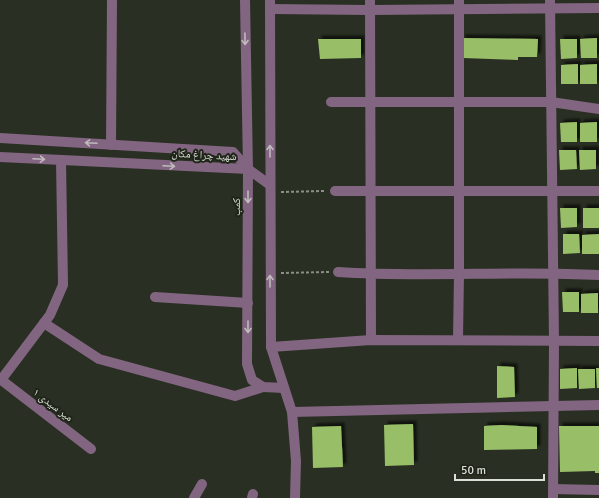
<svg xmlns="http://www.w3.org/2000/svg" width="599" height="498" viewBox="0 0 599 498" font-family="Signika,'Noto Naskh Arabic',sans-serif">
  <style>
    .building { fill: #99be68; filter: url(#shadow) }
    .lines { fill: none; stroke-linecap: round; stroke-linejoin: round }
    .path { stroke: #8b9085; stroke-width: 2; stroke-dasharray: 3 2; stroke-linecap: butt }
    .minor { stroke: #826580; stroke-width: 10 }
    .oneway { stroke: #c0babd }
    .labels { text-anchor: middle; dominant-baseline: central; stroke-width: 4; stroke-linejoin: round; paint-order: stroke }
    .street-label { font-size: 11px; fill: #dbdfd7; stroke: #1f2519 }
  </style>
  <defs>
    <filter id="shadow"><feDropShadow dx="3.5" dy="-3.5" stdDeviation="1" flood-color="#0009"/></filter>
  </defs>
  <rect width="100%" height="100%" fill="#292f22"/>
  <!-- building -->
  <g class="building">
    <path d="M462 38 538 39 537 57H518V60L463 58Z"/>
    <path d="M597 38V58H581L580 39Z"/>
    <path d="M318 39H361V58L320 59Z"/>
    <path d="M560 39H577V58L561 59Z"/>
    <path d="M578 64V84H561V65Z"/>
    <path d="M597 64V84H580V65Z"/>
    <path d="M577 122V142H561L560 123Z"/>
    <path d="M597 122V142H580V123Z"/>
    <path d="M559 150H576L577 169 560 170Z"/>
    <path d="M579 150H596V169L580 170Z"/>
    <path d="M560 208H577V227L561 228Z"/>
    <rect x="583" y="208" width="16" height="20"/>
    <path d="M563 234H579L580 253 563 254Z"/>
    <path d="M599 234V254H582V235Z"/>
    <path d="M562 292H579V312H563Z"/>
    <path d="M598 293V313H581V294Z"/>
    <path d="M497 366 514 367 515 397 497 398Z"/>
    <path d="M577 368V388L560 389V369Z"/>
    <path d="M596 368H599V388H597Z"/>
    <path d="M578 369H595V388L579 389Z"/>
    <path d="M413 424 414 465 385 466 384 425Z"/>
    <path d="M501 425 537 427V449L484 450V426Z"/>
    <path d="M341 426 343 467 313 468 312 427Z"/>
    <path d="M559 426H599V473H595V471L560 472Z"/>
  </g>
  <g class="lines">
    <!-- path -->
    <g class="path">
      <path d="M281 192 324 191"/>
      <path d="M281 273 329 272"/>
    </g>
    <!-- minor -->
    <g class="minor">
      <path d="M245 0 248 169 247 364 252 380 263 387 284 388"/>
      <path d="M270 0 271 347 292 412 296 461 295 498"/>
      <path d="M370 0 371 340"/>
      <path d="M550 0 554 341 553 498"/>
      <path d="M270 9 370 10 599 8"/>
      <path d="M331 102H551L599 109"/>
      <path d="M0 138 233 152 248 169 270 185"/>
      <path d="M111 145 112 0"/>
      <path d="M0 157 248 169"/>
      <path d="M335 191H599"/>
      <path d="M338 272C425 278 512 270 599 275"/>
      <path d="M155 297 248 303"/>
      <path d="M44 323 99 359 235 396 263 387"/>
      <path d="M458 340 459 273V0"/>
      <path d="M271 347 371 340 599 341"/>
      <path d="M0 379 91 449"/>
      <path d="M1 380 50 315 63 285 61 160"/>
      <path d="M292 412 599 405"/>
      <path d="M553 489 599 490"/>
      <path d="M194 498 202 484"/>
      <path d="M252 498 253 494"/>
    </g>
  </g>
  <!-- one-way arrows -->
  <defs><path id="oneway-shaft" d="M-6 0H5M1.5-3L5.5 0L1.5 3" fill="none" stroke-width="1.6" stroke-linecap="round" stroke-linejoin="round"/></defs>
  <g class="oneway">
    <use href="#oneway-shaft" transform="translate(245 39) rotate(89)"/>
    <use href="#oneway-shaft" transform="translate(91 143) rotate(-177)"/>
    <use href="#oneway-shaft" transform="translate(270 151) rotate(-90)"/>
    <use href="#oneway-shaft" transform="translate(39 159) rotate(3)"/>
    <use href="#oneway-shaft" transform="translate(169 166) rotate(3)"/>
    <use href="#oneway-shaft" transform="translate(248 197) rotate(90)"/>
    <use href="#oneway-shaft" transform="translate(270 281) rotate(-90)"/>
    <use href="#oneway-shaft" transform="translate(248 327) rotate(90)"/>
  </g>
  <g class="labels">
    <!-- street labels -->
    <g class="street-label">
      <text transform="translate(204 155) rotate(3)">شهید چراغ مکان</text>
      <text transform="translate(236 207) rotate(-90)">کمب</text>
      <text transform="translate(53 405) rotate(37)">میر سیدی ۱</text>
    </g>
  </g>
  <!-- scale -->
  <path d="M455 474v6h89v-6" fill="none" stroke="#dbdfd7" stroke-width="2"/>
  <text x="461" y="474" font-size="12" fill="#dbdfd7" stroke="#1f2519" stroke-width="3" paint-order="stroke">50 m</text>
</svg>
